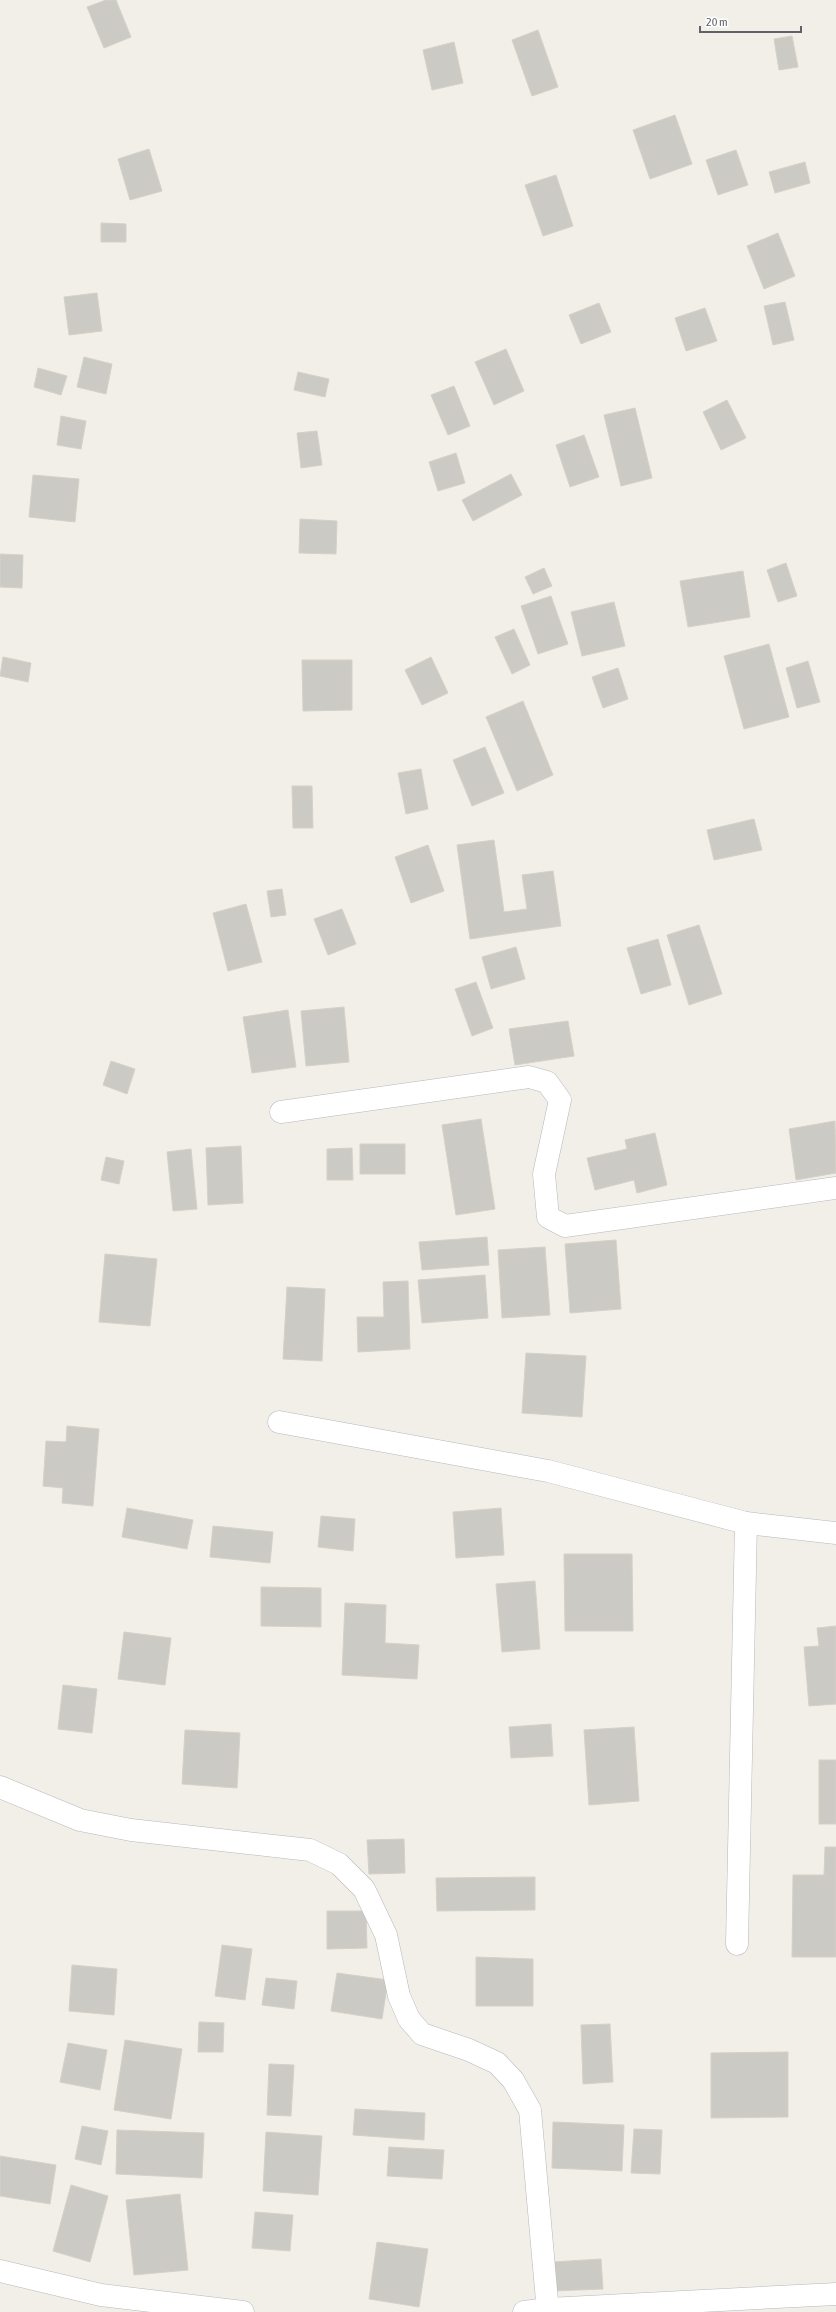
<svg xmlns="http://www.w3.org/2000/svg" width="836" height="2312" viewBox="0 0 836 2312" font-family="'Asap Condensed',sans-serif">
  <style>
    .building { fill: #cccac5; stroke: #d6d1c6 }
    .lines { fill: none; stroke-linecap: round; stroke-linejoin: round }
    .minor-casing { stroke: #b5b8bc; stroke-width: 23 }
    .minor { stroke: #fff; stroke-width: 22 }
  </style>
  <rect width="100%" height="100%" fill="#f1efe8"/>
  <!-- building -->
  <g class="building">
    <path d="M106 0H116L131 37 104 48 87 7Z"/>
    <path d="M538 30 558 87 532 96 512 40Z"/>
    <path d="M792 36 798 67 779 70 774 39Z"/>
    <path d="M454 42 463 83 432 90 423 50Z"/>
    <path d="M675 115 692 164 650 179 633 130Z"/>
    <path d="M149 149 162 191 130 200 118 159Z"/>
    <path d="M736 150 748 185 718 195 706 160Z"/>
    <path d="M805 162 810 183 775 193 769 172Z"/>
    <path d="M556 175 573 226 543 236 525 185Z"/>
    <path d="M101 223 126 224V242H101Z"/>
    <path d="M778 233 795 276 764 289 747 246Z"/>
    <path d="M97 293 102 331 69 335 64 297Z"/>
    <path d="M785 302 794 340 773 345 764 306Z"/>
    <path d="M599 303 611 332 581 344 569 315Z"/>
    <path d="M705 308 717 341 686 351 675 318Z"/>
    <path d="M506 349 524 391 494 405 475 362Z"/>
    <path d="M84 357 112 364 106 394 77 387Z"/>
    <path d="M38 368 67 376 61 395 34 387Z"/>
    <path d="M298 372 329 379 325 397 294 390Z"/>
    <path d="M454 386 470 426 448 435 431 395Z"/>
    <path d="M727 400 746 438 721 450 703 412Z"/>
    <path d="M635 408 652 478 621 486 604 415Z"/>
    <path d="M61 416 86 421 81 449 57 445Z"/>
    <path d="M317 431 322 465 301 468 297 433Z"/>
    <path d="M584 435 599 477 570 487 556 445Z"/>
    <path d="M456 453 465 483 438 491 429 462Z"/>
    <path d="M511 474 522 495 473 521 462 500Z"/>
    <path d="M33 475 79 479 75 522 29 517Z"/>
    <path d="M300 519 337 521 336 554 299 553Z"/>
    <path d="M0 554 23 555 22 588 0 587Z"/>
    <path d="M786 563 797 596 778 602 767 570Z"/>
    <path d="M544 568 552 586 533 594 525 577Z"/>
    <path d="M743 571 750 617 688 627 680 581Z"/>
    <path d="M551 596 568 644 538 654 521 606Z"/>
    <path d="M614 602 625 646 582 656 571 612Z"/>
    <path d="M514 629 530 665 512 674 495 637Z"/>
    <path d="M769 644 789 717 744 729 724 656Z"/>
    <path d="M3 657 31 663 28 682 0 676Z"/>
    <path d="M431 657 448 693 422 705 405 670Z"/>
    <path d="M302 660H352V710L303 711Z"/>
    <path d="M808 661 820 702 797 708 786 668Z"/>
    <path d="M618 668 628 699 603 708 592 677Z"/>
    <path d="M523 701 553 775 517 791 486 717Z"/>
    <path d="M485 747 504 793 472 806 453 760Z"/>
    <path d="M421 769 428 809 406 814 398 773Z"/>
    <path d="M292 786H312L313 828H293Z"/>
    <path d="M754 819 762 850 714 860 707 830Z"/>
    <path d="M494 840 504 912 527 909 522 875 553 871 561 926 470 939 457 845Z"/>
    <path d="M428 845 444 891 411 903 395 857Z"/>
    <path d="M282 889 286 915 271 917 267 891Z"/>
    <path d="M246 904 262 962 228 971 213 913Z"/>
    <path d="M342 909 356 944 328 955 314 919Z"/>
    <path d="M699 925 722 994 689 1005 667 935Z"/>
    <path d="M658 939 671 985 641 994 627 948Z"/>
    <path d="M516 947 525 979 491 989 482 957Z"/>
    <path d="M476 982 493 1028 472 1036 455 989Z"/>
    <path d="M344 1007 349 1062 306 1066 301 1011Z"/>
    <path d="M288 1010 296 1067 252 1073 243 1017Z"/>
    <path d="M568 1021 574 1056 515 1065 509 1029Z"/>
    <path d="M111 1061 135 1069 127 1094 103 1085Z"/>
    <path d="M481 1119 495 1209 456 1215 442 1125Z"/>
    <path d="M835 1121 836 1173 796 1180 789 1129Z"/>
    <path d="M655 1133 667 1185 637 1193 634 1180 595 1190 587 1158 627 1149 625 1140Z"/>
    <rect x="360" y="1144" width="45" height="30"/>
    <path d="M241 1146 243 1203 208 1205 206 1148Z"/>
    <path d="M352 1148 353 1180H327V1149Z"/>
    <path d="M191 1149 197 1209 173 1211 167 1152Z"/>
    <path d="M106 1157 124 1161 119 1184 101 1180Z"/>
    <path d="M487 1237 489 1265 422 1270 419 1242Z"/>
    <path d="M616 1240 621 1309 570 1313 565 1244Z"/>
    <path d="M545 1247 550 1315 502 1318 498 1250Z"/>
    <path d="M105 1254 157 1259 150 1326 99 1322Z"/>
    <path d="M485 1275 488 1318 422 1323 418 1280Z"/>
    <path d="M408 1281 410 1349 358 1352 357 1317H384L383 1282Z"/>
    <path d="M287 1287 325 1289 322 1361 283 1359Z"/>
    <path d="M526 1353 586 1356 582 1417 522 1413Z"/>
    <path d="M67 1426 99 1429 93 1506 62 1503 63 1488 43 1486 46 1441 66 1442Z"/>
    <path d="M127 1508 193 1520 187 1549 122 1537Z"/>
    <path d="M501 1508 504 1555 456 1558 453 1512Z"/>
    <path d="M321 1516 355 1519 353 1551 318 1547Z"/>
    <path d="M213 1526 273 1532 270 1563 210 1557Z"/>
    <path d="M564 1554H632L633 1631H565Z"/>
    <path d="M535 1581 540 1649 502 1652 496 1584Z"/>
    <path d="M261 1587 321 1588V1627L261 1626Z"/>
    <path d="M345 1603 386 1605 385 1643 419 1645 417 1679 342 1675Z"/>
    <path d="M836 1626V1704L809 1706 804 1647 819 1646 817 1628Z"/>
    <path d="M124 1632 171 1638 165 1685 118 1679Z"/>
    <path d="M63 1685 97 1689 92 1733 58 1729Z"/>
    <path d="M551 1724 553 1756 511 1758 509 1727Z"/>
    <path d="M634 1727 639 1801 589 1805 584 1730Z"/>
    <path d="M185 1730 240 1733 237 1788 182 1784Z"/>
    <rect x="819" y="1760" width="17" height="64"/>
    <path d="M404 1839 405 1873 369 1874 367 1840Z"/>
    <path d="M825 1847H836V1957H792L793 1875H824Z"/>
    <path d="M535 1877V1910L437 1911 436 1878Z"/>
    <path d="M327 1911H366L367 1948 327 1949Z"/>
    <path d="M222 1945 252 1949 245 2000 215 1996Z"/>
    <path d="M476 1957 533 1959V2006H476Z"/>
    <path d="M72 1965 117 1969 114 2015 69 2011Z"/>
    <path d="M337 1973 388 1980 382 2019 331 2011Z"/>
    <path d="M266 1978 297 1981 294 2009 262 2005Z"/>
    <path d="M199 2022 224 2023 223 2052H198Z"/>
    <path d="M610 2024 613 2082 583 2084 581 2025Z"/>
    <path d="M125 2040 182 2049 171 2119 114 2110Z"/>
    <path d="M68 2043 107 2050 100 2090 60 2082Z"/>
    <path d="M788 2052V2117L711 2118V2053Z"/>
    <path d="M269 2064 294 2065 291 2116 267 2115Z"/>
    <path d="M355 2109 425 2113 424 2140 353 2135Z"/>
    <path d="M553 2122 624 2125 622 2171 552 2168Z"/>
    <path d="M82 2126 108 2131 101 2165 75 2159Z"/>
    <path d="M634 2129 662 2130 660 2174 631 2173Z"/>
    <path d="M117 2130 204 2133 202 2178 116 2174Z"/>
    <path d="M266 2132 322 2136 318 2195 263 2191Z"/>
    <path d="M389 2147 444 2150 442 2179 387 2176Z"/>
    <path d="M0 2156 56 2165 50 2204 0 2196Z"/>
    <path d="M71 2185 108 2196 90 2262 53 2251Z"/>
    <path d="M180 2194 188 2270 134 2275 126 2200Z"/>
    <path d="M255 2212 293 2215 290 2251 252 2248Z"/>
    <path d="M377 2242 428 2249 419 2307 369 2299Z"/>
    <path d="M601 2259 603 2289 554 2291 553 2262Z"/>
  </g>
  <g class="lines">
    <!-- minor casing -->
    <g class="minor-casing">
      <g id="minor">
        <path d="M281 1112 529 1077 547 1082 560 1100 544 1174 548 1217 565 1226 836 1188"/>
        <path d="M279 1422 548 1471 746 1523 836 1533"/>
        <path d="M0 1787 80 1820 131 1830 310 1850 339 1864 364 1889 386 1935 399 1996 409 2019 422 2034 469 2050 497 2063 513 2080 530 2110 548 2312"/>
        <path d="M737 1944 746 1523"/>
        <path d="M0 2271 101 2295 243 2312"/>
        <path d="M524 2312 548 2309 836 2294"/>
      </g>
    </g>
    <!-- minor -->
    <use href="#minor" class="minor"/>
  </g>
  <!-- scale -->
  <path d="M700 26v6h101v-6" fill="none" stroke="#5f6368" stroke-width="2"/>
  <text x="706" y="26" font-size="12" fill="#5f6368" stroke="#ffffff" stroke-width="3" paint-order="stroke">20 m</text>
</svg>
